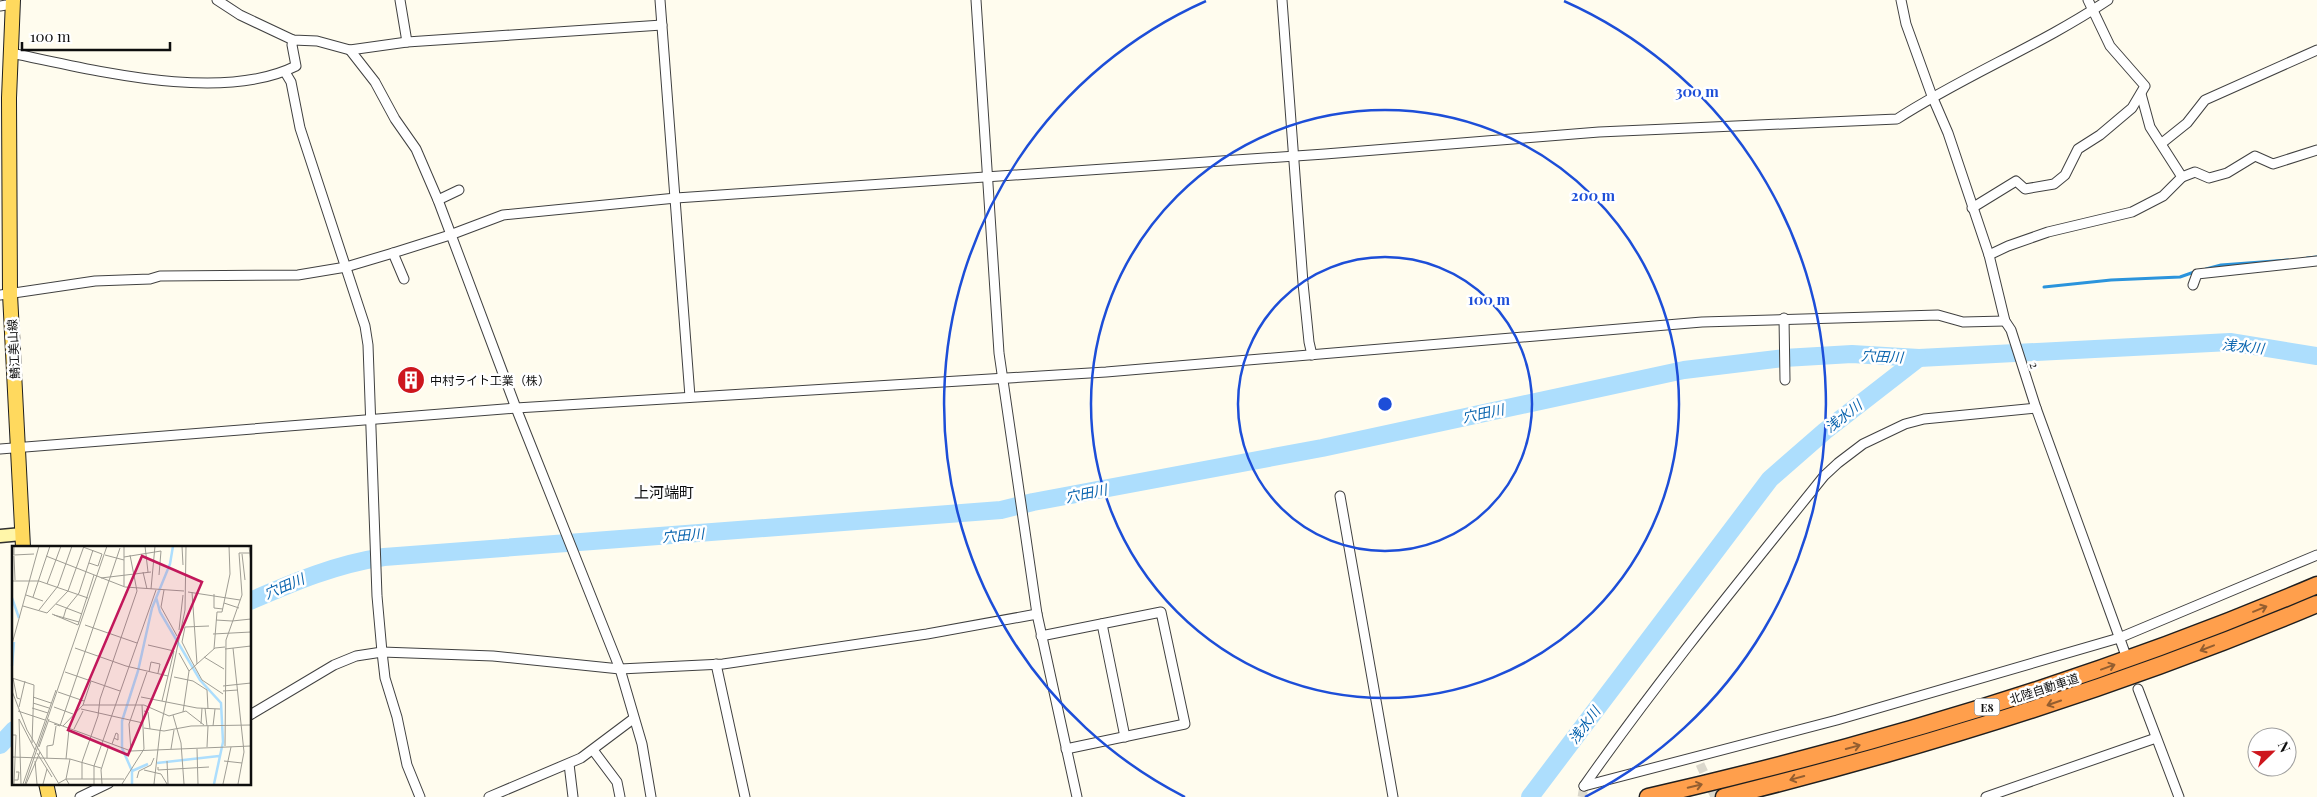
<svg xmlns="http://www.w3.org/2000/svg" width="2317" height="797" viewBox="0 0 2317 797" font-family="'Playfair Display','Noto Sans JP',serif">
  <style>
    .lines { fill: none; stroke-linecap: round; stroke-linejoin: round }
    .stream { stroke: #2b94dc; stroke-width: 3 }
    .river { stroke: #addefd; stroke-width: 18 }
    .street-tunnel { stroke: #dbd8cc; stroke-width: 9; stroke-dasharray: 9 4.5; stroke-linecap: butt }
    .street-casing { stroke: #414141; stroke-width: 11 }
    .secondary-casing { stroke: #303030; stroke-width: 15 }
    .primary-casing { stroke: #1f1f1f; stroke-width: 16 }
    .highway-casing { stroke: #1f1f1f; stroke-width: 19 }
    .street { stroke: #fff; stroke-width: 9 }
    .secondary { stroke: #fff6a9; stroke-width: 12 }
    .primary { stroke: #ffd95e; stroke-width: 14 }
    .highway { stroke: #ff9f4c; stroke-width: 16 }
    .oneway { stroke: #935e30 }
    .ring { fill: none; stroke: #1d4ed8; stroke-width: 2.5 }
    .labels { text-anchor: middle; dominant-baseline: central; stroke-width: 5; stroke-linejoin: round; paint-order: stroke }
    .shield { fill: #fff; stroke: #565656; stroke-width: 1 }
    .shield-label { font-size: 11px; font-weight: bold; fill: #0e0e0e }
    .street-label { font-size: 12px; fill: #0e0e0e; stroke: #fff }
    .poi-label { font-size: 12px; fill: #0e0e0e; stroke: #fff; text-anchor: start }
    .water-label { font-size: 14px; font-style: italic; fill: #0964ae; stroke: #fff }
    .quarter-label { font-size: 15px; fill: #0e0e0e; stroke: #fff }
    .inset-river { fill: none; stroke: #addefd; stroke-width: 2.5 }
    .inset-road { fill: none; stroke: #9f9d94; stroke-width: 1 }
    .view { fill: #c2185b; fill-opacity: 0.15; stroke: #c2185b; stroke-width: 2.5 }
    .inset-edge { fill: none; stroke: #0e0e0e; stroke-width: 2.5 }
    .centre { fill: #1d4ed8; stroke: #fff; stroke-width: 2.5 }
    .ring-label { font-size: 15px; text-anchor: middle; font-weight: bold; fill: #1d4ed8; stroke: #fff; stroke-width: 5; stroke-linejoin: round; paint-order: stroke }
  </style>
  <rect width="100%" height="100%" fill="#fffcee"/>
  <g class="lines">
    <!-- stream -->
    <g class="stream">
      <path d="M2307 258 2317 257"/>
      <path d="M2206 269 2221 265 2288 260"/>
      <path d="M2044 287 2111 280 2180 277 2197 271"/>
    </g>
    <!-- river -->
    <g class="river">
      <path d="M250 601C294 582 336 564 384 557L1001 510 1033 502 1322 448 1684 370 1784 358 1852 354 1919 358 2230 342 2317 356"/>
      <path d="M0 745 14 730"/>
      <path d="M1530 797 1770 479 1825 431 1919 358"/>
    </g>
    <!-- street-tunnel -->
    <g class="street-tunnel">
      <path d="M1700 764 1715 797"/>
      <path d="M1582 797 1584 786"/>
    </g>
    <!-- street casing -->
    <g class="street-casing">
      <g id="street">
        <path d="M217 0 240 15 293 40 317 41 350 50 407 42 662 25"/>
        <path d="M400 0 407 42"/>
        <path d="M660 0 690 397"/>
        <path d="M976 0 999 353 1037 614 1077 797"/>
        <path d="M1282 0 1303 283 1309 342 1312 355"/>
        <path d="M1901 0 1906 24 1932 96 1948 133 1989 255 2005 321 2011 330 2036 408 2125 653"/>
        <path d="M0 6 12 4"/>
        <path d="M350 50 375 82 395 119 416 149 438 200 516 408 620 669 642 744 651 797"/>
        <path d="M11 53C91 69 220 104 296 66L292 45 293 40"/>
        <path d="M285 72 291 82 300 128 365 326 368 345 377 596 382 652 385 678 397 717 407 765 420 797"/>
        <path d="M2141 94 2150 127 2182 177"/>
        <path d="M2162 143 2187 123 2205 100 2317 50"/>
        <path d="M438 200 459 190"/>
        <path d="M1972 208 2016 181 2025 189 2054 184 2065 175 2078 149 2100 135 2132 108 2145 86 2110 46 2088 0"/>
        <path d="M393 253 404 279"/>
        <path d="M1989 255 2008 246 2048 232 2132 212 2163 196 2182 177 2195 172 2209 178 2227 173 2255 156 2273 164 2317 150"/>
        <path d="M2193 285 2197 274 2317 261"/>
        <path d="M0 295 95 281 150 279 160 276 298 275 346 267 393 253 450 235 503 215 676 198 1325 154 1599 132 1897 119C1965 75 2041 45 2108 0"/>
        <path d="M1784 318 1785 380"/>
        <path d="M0 449 516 408 1106 372 1702 322 1938 315 1963 322 2005 321"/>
        <path d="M1340 496 1393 797"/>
        <path d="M1102 624 1125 737"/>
        <path d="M1041 636 1161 612 1185 724 1066 749"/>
        <path d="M716 664 745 797"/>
        <path d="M2138 689 2179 797"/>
        <path d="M250 715 334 665 356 656 382 652 493 656 620 669 723 664 927 634 1037 614"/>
        <path d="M593 750 617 782 620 797"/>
        <path d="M569 764 573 797"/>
        <path d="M1584 786 1837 720 2119 638 2317 555"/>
        <path d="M1584 786C1659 679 1742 578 1824 476L1838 463 1863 444 1905 424 1924 419 2036 408"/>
        <path d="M80 797 109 783"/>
        <path d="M489 797 581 758 633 719"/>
        <path d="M1986 797 2156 738"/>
      </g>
    </g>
    <!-- secondary casing -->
    <g class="secondary-casing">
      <path id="secondary" d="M0 536 22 534"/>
    </g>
    <!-- primary casing -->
    <g class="primary-casing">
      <g id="primary">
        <path d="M13 0 9 98 10 294 23 547"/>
        <path d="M46 783 49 797"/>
      </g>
    </g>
    <!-- highway casing -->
    <g class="highway-casing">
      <g id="highway">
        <path d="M1648 797C1877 745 2101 677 2317 585"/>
        <path d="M1724 797C1927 747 2124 685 2317 604"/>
      </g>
    </g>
    <!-- street -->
    <use href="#street" class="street"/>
    <!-- secondary -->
    <use href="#secondary" class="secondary"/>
    <!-- primary -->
    <use href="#primary" class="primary"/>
    <!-- highway -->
    <use href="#highway" class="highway"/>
  </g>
  <!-- one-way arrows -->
  <defs><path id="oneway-shaft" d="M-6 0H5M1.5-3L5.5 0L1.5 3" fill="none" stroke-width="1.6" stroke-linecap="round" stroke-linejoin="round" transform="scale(1.25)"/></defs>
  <g class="oneway">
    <use href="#oneway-shaft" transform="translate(2260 609) rotate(-22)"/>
    <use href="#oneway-shaft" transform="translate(2207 648) rotate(159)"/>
    <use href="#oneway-shaft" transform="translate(2108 667) rotate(-20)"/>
    <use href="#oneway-shaft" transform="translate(2054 703) rotate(161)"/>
    <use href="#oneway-shaft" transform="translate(1853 747) rotate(-15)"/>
    <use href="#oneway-shaft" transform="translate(1797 778) rotate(165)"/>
    <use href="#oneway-shaft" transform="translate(1695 786) rotate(-13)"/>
  </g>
  <!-- distance rings -->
  <g class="ring">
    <circle cx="1385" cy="404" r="147"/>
    <circle cx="1385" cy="404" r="294"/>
    <path d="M1185 797A441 441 0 0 1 1206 1M1564 1A441 441 0 0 1 1585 797"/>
  </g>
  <!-- icons -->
  <defs>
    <g id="building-disc" transform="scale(1.4375)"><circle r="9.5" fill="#cd161d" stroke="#fff"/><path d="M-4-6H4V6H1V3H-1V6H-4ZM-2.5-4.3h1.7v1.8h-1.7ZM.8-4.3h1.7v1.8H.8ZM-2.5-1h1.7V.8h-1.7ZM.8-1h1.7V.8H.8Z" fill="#fff"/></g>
  </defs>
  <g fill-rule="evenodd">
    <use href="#building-disc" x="411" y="380"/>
  </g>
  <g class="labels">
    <!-- shield labels -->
    <rect class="shield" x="1974.5" y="698.5" width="25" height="17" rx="4"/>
    <g class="shield-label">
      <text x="1987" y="707">E8</text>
    </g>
    <!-- street labels -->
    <g class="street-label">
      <text transform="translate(13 349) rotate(-93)">鯖江美山線</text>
      <text transform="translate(2035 365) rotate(72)">2</text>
      <text transform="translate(2044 688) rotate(-18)">北陸自動車道</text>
    </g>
    <!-- poi labels -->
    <g class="poi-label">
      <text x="430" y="380">中村ライト工業（株）</text>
    </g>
    <!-- water labels -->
    <g class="water-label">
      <text transform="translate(2243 346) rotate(6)">浅水川</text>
      <text transform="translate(1882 356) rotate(3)">穴田川</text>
      <text transform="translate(1483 413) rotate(-12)">穴田川</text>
      <text transform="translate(1843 416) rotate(-38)">浅水川</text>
      <text transform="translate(1086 493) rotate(-11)">穴田川</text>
      <text transform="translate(683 535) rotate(-5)">穴田川</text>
      <text transform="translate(284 586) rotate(-23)">穴田川</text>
      <text transform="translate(1584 725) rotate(-53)">浅水川</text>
    </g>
    <!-- quarter labels -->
    <g class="quarter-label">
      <text x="664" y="492">上河端町</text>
    </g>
  </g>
  <!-- overview -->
  <g transform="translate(12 546)">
    <rect width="239" height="239" fill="#fffcee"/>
    <path class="inset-river" d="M144 51 148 66 188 134 209 157 211 196 202 238M0 52 7 72M0 120 2 96M145 217 207 210M120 225 136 218M120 238V225L110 202V175L126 125 140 62 158 18 161 0"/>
    <path class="inset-road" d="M2 0V9L22 8M133 0 136 26M170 0 171 19M237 0 239 17M71 1 90 8 86 20 77 17M230 8 233 34M93 9 112 14M2 10 3 34M34 10 113 41 172 45M112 11 149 5 147 29M131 26 135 43M89 32 139 26M0 35H27L76 52M35 38 49 0M112 40V0M139 43 143 0M152 44 149 61 165 90M176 46 228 54M180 46 185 118M202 48V62L211 63M14 49 31 55M21 51 38 0M212 57 227 62M44 58 70 68M11 60 35 67M27 64 46 40 60 0M35 67 56 45 72 0M40 68 66 79 82 29M42 69 67 76M51 73 54 63 67 47 81 4M204 74 220 75M220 75 239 73M73 79 125 97M173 81 170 96 179 114 190 134 211 148M173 81 197 80M167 84 171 49M201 88 239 86M0 98 27 0M136 99 162 105 150 155M63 102 114 120 156 130M221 102 232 206 226 238M202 103 205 66H210L218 28 217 0M213 103 239 100M167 107 177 125M192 111 212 123M53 126 108 145M137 126 139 116 148 118 146 127M162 131 181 135 195 144 196 163M0 132 22 139 20 197M1 132 5 152 8 153M211 140 239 137M0 145 15 184 47 238M211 145 226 144M46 146 72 155M21 151 39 157M129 151 185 162 208 163M21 157 37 162M71 159H132L157 170 174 165 192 179M7 161 13 135M42 161 61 168M20 162 36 167M193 162 195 180M69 163 131 177M6 165 33 174M132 165 136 166 138 183M171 166 177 125 203 102 213 101M161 169 169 197 172 238M7 173 9 238M7 173 23 204M37 175 119 205 239 200M42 178 48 180 108 2M189 178 190 162M51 180 71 159 79 135M201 180 203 163M132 182 152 185 179 180 239 179M62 183 71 165M0 189H4L2 238M100 198 104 187 106 188V194L102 192M213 200 214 94 230 49 227 7H238M27 201 37 173M195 201 196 180M159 203 162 184M185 203 186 238M119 205 117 178 135 126M25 207 40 231M0 211 58 213 89 222M35 212V200L41 199 44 180M54 213 57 183M23 215 25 238M155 215 156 238M212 215 230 217M146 221V224L197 221M132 224 149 228 155 238M125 232 127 225 139 219 142 212M70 233V216L86 170 88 153 125 45 118 9M2 234H6L7 226H4M47 237 54 233H112M11 238 44 144M13 238 95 0M14 238 28 206M31 238 35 223M57 238 54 233 58 213M82 238V220L144 44M90 238 89 224 97 199M110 238 132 203 130 159M142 238 148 185 173 64 174 0M211 238 219 201"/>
    <path class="view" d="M130 10 190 36 116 209 56 184Z"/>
    <rect width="239" height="239" class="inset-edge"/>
  </g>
  <circle cx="1385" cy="404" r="8" class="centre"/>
  <g class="ring-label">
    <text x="1697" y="97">300 m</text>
    <text x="1593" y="201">200 m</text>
    <text x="1489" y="305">100 m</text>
  </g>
  <!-- north arrow -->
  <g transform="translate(2272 752) rotate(67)"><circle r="24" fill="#ffffff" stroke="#9f9f9f"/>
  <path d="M0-4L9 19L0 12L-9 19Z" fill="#cd161d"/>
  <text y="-8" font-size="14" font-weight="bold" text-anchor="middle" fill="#0e0e0e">N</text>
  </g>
  <!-- scale -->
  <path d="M22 42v8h148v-8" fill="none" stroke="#0e0e0e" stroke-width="2.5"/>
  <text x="30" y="42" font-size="15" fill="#0e0e0e" stroke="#ffffff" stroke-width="4" paint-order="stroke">100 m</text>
</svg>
